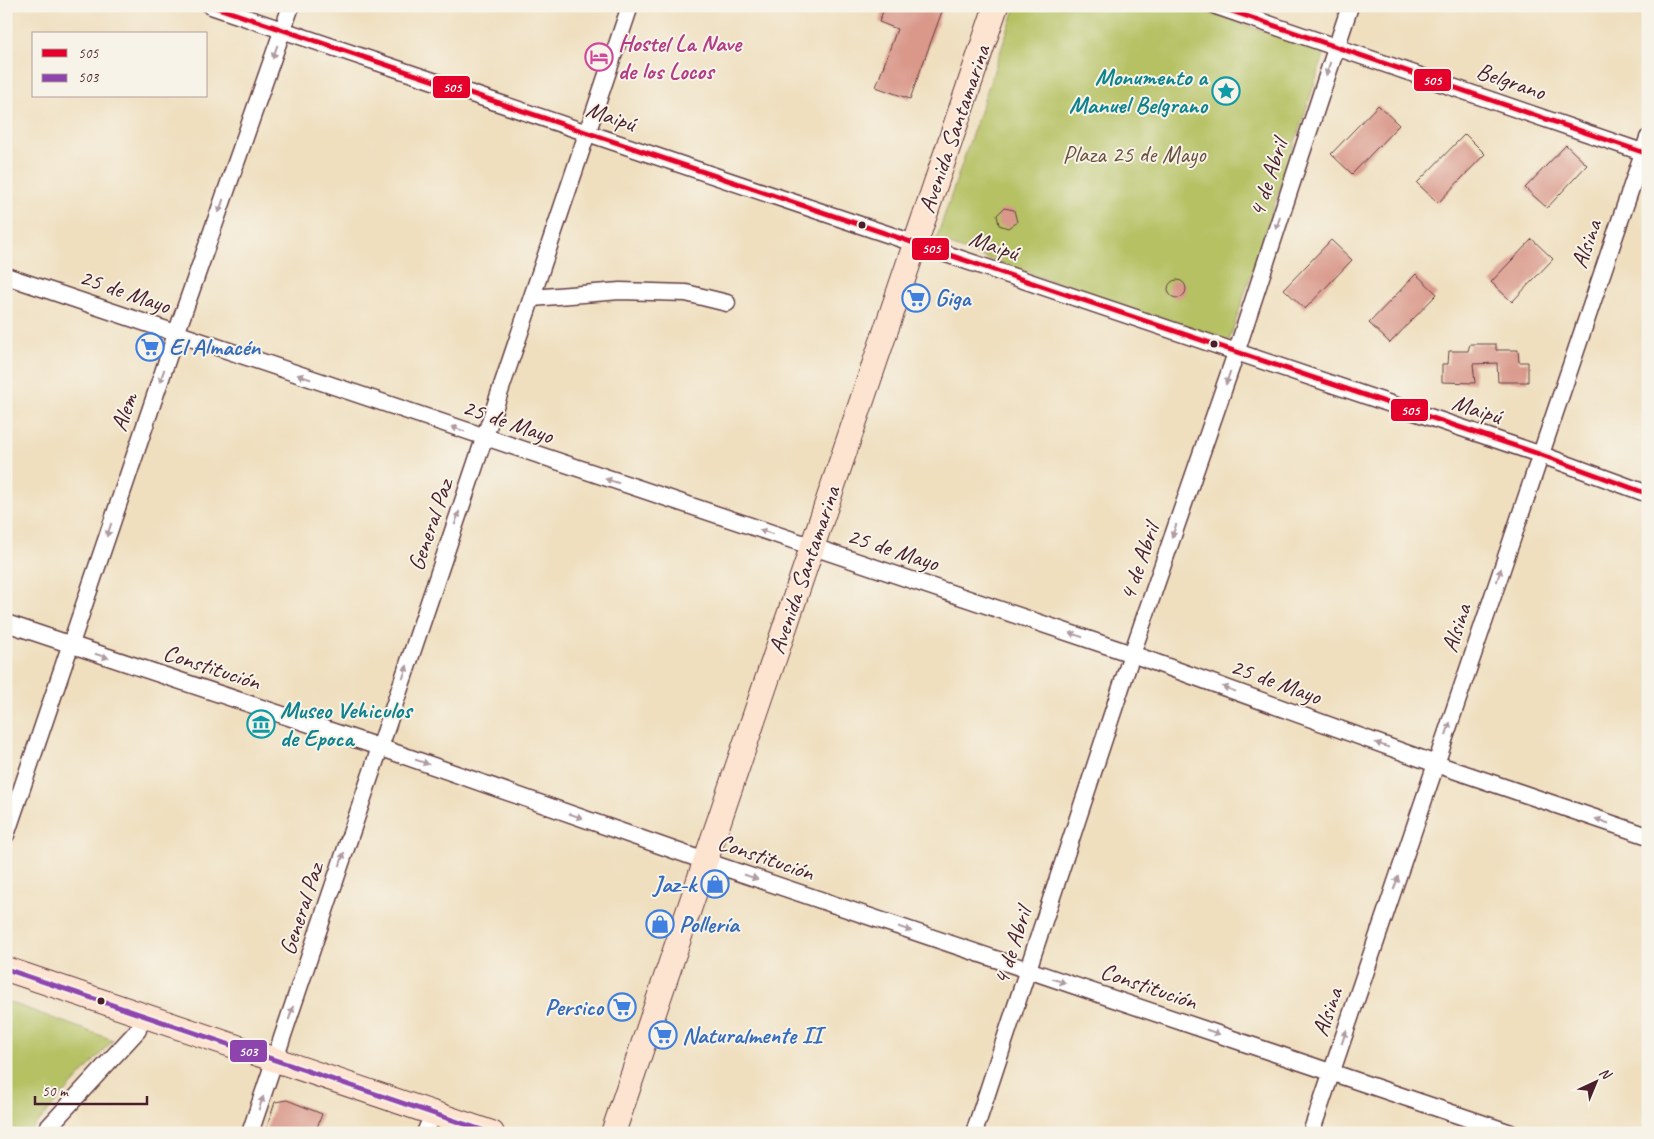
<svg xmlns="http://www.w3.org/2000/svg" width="1654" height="1139" viewBox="0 0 1654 1139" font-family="Caveat,sans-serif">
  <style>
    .green { fill: #b5c163; stroke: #807047 }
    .building { fill: #d9988a }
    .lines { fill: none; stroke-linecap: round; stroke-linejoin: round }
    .street-casing { stroke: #633c41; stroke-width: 19 }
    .secondary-casing { stroke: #633c41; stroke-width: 26 }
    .street { stroke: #fff; stroke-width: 16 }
    .secondary { stroke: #fde4d1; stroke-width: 24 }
    .bus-1-casing { stroke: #f7f3e8; stroke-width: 9 }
    .bus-2-casing { stroke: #f7f3e8; stroke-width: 9 }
    .bus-1 { stroke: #e4002b; stroke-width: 5 }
    .bus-2 { stroke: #8e44ad; stroke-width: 5 }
    .oneway { fill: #ae9aa0 }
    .bus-dot { fill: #4a1f2b; stroke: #f7f3e8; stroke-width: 2 }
    .labels { text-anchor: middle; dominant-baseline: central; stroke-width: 4; stroke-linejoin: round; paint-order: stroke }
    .hotel-label { font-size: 24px; font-weight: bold; fill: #b23c85; stroke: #f7f3e8; text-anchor: start }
    .culture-label { font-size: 24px; font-weight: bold; fill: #0d838f; stroke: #f7f3e8; text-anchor: end }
    .street-label { font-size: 24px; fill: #4a1f2b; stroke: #f7f3e8 }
    .park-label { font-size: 24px; fill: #6a503c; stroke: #f7f3e8 }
    .shop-label { font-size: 24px; font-weight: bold; fill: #366cbe; stroke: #f7f3e8; text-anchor: start }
    .line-badge { stroke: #f7f3e8; stroke-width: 2 }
    .badge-label { font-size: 14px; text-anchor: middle; font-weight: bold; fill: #fff }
  </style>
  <rect width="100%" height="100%" fill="#f7f3e8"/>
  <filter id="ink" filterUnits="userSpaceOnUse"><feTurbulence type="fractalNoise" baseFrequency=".02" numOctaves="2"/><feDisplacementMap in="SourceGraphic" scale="10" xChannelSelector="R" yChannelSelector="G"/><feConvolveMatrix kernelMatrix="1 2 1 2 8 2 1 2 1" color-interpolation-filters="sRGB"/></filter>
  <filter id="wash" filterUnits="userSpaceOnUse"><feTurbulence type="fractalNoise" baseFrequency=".0096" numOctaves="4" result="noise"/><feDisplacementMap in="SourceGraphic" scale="20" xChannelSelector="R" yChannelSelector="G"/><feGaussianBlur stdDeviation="1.12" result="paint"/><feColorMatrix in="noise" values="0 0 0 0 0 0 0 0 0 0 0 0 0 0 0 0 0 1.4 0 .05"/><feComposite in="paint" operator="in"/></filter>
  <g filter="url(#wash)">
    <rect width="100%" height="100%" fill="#efdfbf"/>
    <!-- green -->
    <g class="green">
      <path d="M1016 6H1190L1325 52 1228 344 936 240Z"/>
      <path d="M6 1001 113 1040 28 1133H6Z"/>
    </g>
    <g id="blocks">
      <!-- building -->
      <g class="building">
        <path d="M885 6H944L910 99 876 87 897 29 879 22Z"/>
        <path d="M1378 105 1399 125 1352 174 1331 154Z"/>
        <path d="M1465 134 1485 154 1438 203 1417 183Z"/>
        <path d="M1566 145 1587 165 1547 208 1525 188Z"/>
        <path d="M1004 208 1014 210 1017 222 1008 228 999 225 997 215Z"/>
        <path d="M1532 239 1553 259 1512 302 1491 282Z"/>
        <path d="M1331 240 1352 260 1305 309 1284 289Z"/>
        <path d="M1416 274 1437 294 1390 343 1369 323Z"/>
        <circle cx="1177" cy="289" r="9"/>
        <path d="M1470 344H1496V350H1518L1519 362H1528V382H1498L1497 363 1473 364 1475 383 1442 382V364H1448L1449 351H1468Z"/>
        <path d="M287 1100 322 1114 315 1133H265L275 1102Z"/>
      </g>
    </g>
  </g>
  <g filter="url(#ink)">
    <use href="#blocks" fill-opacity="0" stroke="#633c41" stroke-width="1"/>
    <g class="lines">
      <!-- street casing -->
      <g class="street-casing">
        <g id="street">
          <path d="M211 6 1539 454 1648 494"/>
          <path d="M1216 6 1648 154"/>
          <path d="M6 276 1132 654 1436 764 1648 836"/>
          <path d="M532 298 620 291 686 293 727 303"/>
          <path d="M6 623 379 747 705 861 1511 1133"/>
          <path d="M6 835 176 334 291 6"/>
          <path d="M43 1133 138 1030"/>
          <path d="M250 1133 630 6"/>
          <path d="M425 1133 428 1126"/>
          <path d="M974 1133 1132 654 1236 353 1350 6"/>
          <path d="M1311 1133 1648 138"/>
        </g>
      </g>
      <!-- secondary casing -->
      <g class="secondary-casing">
        <g id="secondary">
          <path d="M6 969 492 1133"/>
          <path d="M613 1133 996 6"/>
        </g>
      </g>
      <!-- street -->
      <use href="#street" class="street"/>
      <!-- secondary -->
      <use href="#secondary" class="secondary"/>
      <!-- bus-1 casing -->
      <g class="bus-1-casing">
        <g id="bus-1">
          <path d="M212 6 1539 454 1648 494"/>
          <path d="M1217 6 1648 154"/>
        </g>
      </g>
      <!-- bus-2 casing -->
      <g class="bus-2-casing">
        <path id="bus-2" d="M6 969 491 1133"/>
      </g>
      <!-- bus-1 -->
      <use href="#bus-1" class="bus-1"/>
      <!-- bus-2 -->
      <use href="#bus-2" class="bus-2"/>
    </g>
    <!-- one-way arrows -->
    <defs><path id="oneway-solid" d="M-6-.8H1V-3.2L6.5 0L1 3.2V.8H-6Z" transform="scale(1.25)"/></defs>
    <g class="oneway">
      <use href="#oneway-solid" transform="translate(275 52) rotate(109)"/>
      <use href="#oneway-solid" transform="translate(1328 69) rotate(108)"/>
      <use href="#oneway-solid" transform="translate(221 206) rotate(109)"/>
      <use href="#oneway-solid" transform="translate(1278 223) rotate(108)"/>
      <use href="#oneway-solid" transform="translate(162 376) rotate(109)"/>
      <use href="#oneway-solid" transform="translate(304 377) rotate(-161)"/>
      <use href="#oneway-solid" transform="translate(1228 378) rotate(109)"/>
      <use href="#oneway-solid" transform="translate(458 429) rotate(-161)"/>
      <use href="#oneway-solid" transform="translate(612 481) rotate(-162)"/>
      <use href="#oneway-solid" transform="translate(457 518) rotate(-71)"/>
      <use href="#oneway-solid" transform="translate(109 530) rotate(109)"/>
      <use href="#oneway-solid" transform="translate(1174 531) rotate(109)"/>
      <use href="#oneway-solid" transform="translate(766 532) rotate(-162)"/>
      <use href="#oneway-solid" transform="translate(1499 575) rotate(-72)"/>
      <use href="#oneway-solid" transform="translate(1076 635) rotate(-162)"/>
      <use href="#oneway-solid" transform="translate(102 656) rotate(18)"/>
      <use href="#oneway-solid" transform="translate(405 672) rotate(-71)"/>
      <use href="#oneway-solid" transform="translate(1229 689) rotate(-160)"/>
      <use href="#oneway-solid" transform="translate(1448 729) rotate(-72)"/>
      <use href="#oneway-solid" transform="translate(1382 745) rotate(-160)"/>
      <use href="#oneway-solid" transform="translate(422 762) rotate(19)"/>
      <use href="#oneway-solid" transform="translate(576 816) rotate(19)"/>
      <use href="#oneway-solid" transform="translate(1602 821) rotate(-161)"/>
      <use href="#oneway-solid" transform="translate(342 859) rotate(-72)"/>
      <use href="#oneway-solid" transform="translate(751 877) rotate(19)"/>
      <use href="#oneway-solid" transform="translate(1396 883) rotate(-71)"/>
      <use href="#oneway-solid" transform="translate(905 929) rotate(19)"/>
      <use href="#oneway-solid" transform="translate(1059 981) rotate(19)"/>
      <use href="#oneway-solid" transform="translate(291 1013) rotate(-72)"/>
      <use href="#oneway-solid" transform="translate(1213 1032) rotate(19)"/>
      <use href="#oneway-solid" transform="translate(1344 1037) rotate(-71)"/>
      <use href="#oneway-solid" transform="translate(261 1103) rotate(-71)"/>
    </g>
  </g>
  <!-- icons -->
  <defs>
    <g id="hotel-ring" transform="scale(1.4375)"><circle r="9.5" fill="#f7f3e8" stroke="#d1479c" stroke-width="1.5"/><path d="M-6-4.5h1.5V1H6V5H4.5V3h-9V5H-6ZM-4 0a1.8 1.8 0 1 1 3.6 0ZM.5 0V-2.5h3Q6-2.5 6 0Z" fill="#d1479c"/></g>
    <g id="sight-ring" transform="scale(1.4375)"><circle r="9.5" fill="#f7f3e8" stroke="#0f9aa8" stroke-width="1.5"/><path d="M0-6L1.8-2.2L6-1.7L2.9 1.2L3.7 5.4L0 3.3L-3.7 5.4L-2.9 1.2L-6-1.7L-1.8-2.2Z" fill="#0f9aa8"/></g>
    <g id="supermarket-ring" transform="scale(1.4375)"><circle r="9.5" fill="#f7f3e8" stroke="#3f7fe0" stroke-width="1.5"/><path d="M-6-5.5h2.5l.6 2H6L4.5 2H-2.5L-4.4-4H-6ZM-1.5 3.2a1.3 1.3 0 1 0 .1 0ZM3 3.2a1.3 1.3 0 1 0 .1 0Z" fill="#3f7fe0"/></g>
    <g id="museum-ring" transform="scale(1.4375)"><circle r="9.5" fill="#f7f3e8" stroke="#0f9aa8" stroke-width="1.5"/><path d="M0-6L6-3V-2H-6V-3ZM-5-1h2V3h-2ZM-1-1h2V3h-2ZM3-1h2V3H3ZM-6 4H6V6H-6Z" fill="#0f9aa8"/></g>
    <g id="shop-ring" transform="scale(1.4375)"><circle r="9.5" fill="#f7f3e8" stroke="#3f7fe0" stroke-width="1.5"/><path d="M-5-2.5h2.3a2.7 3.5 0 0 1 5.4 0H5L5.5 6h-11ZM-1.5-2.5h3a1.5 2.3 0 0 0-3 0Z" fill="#3f7fe0"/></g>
  </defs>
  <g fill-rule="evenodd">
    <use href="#hotel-ring" x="599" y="57"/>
    <use href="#sight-ring" x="1226" y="91"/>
    <use href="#supermarket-ring" x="916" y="298"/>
    <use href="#supermarket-ring" x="150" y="347"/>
    <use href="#museum-ring" x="261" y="724"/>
    <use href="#shop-ring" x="715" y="884"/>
    <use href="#shop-ring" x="660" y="924"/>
    <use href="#supermarket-ring" x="622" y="1007"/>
    <use href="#supermarket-ring" x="663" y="1035"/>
  </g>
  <!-- markers -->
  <g class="bus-dot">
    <circle cx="862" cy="225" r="4.5"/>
    <circle cx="1214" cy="344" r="4.5"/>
    <circle cx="101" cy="1001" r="4.5"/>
  </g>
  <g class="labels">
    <!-- hotel labels -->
    <g class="hotel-label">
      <text x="618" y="43">Hostel La Nave<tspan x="618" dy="28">de los Locos</tspan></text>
    </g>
    <!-- culture labels -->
    <g class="culture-label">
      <text x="1207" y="77">Monumento a<tspan x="1207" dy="28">Manuel Belgrano</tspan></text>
      <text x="280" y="710" text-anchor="start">Museo Vehiculos<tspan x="280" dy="28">de Epoca</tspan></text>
    </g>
    <!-- street labels -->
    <g class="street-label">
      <text transform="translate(1511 81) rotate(19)">Belgrano</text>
      <text transform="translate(611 116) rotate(19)">Maipú</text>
      <text transform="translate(954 129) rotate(-71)">Avenida Santamarina</text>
      <text transform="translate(1268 178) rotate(-72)">4 de Abril</text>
      <text transform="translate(1586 244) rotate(-71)">Alsina</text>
      <text transform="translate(994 245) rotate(19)">Maipú</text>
      <text transform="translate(125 291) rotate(19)">25 de Mayo</text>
      <text transform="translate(1477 409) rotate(18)">Maipú</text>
      <text transform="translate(124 412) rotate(-71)">Alem</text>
      <text transform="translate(508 421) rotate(19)">25 de Mayo</text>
      <text transform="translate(430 525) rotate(-71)">General Paz</text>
      <text transform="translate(893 549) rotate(18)">25 de Mayo</text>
      <text transform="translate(1139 562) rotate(-71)">4 de Abril</text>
      <text transform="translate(804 570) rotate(-71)">Avenida Santamarina</text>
      <text transform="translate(1456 628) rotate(-72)">Alsina</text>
      <text transform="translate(212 667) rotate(18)">Constitución</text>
      <text transform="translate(1276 681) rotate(20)">25 de Mayo</text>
      <text transform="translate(766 857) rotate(19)">Constitución</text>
      <text transform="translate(301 909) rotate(-72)">General Paz</text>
      <text transform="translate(1012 946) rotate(-72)">4 de Abril</text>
      <text transform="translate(1149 986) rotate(19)">Constitución</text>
      <text transform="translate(1327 1012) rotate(-71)">Alsina</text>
    </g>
    <!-- park labels -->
    <g class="park-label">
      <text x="1134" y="154">Plaza 25 de Mayo</text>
    </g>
    <!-- shop labels -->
    <g class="shop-label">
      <text x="935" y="298">Giga</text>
      <text x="169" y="347">El Almacén</text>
      <text x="696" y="884" text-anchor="end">Jaz-k</text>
      <text x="679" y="924">Pollería</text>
      <text x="603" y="1007" text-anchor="end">Persico</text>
      <text x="682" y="1035">Naturalmente II</text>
    </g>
  </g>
  <g class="line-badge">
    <rect x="1413" y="68" width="39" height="24" rx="5" fill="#e4002b"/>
    <rect x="432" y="75" width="39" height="24" rx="5" fill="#e4002b"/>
    <rect x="911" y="237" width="39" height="24" rx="5" fill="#e4002b"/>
    <rect x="1390" y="398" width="39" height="24" rx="5" fill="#e4002b"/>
    <rect x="229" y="1039" width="39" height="24" rx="5" fill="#8e44ad"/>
  </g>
  <g class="badge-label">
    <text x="1432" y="85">505</text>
    <text x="452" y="92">505</text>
    <text x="931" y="253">505</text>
    <text x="1410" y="415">505</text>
    <text x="248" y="1056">503</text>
  </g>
  <!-- margin -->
  <rect width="1654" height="1139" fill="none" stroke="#f7f3e8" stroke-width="25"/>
  <!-- legend -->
  <rect x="32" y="32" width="175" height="65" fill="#f7f3e8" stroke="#b29e9c"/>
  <rect x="42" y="49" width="25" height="8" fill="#e4002b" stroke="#b29e9c"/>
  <text x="78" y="58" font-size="15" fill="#4a1f2b">505</text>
  <rect x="42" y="74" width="25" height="8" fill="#8e44ad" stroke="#b29e9c"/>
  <text x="78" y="82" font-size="15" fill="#4a1f2b">503</text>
  <!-- north arrow -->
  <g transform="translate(1596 1082) rotate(44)" stroke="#f7f3e8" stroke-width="4" paint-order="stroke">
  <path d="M0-4L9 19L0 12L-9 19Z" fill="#4a1f2b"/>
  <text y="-8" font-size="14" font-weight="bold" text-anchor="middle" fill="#4a1f2b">N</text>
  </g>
  <!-- scale -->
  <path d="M35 1096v8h112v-8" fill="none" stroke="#4a1f2b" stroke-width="2.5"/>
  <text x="42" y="1096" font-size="15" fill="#4a1f2b" stroke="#f7f3e8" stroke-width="4" paint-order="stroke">50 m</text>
</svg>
